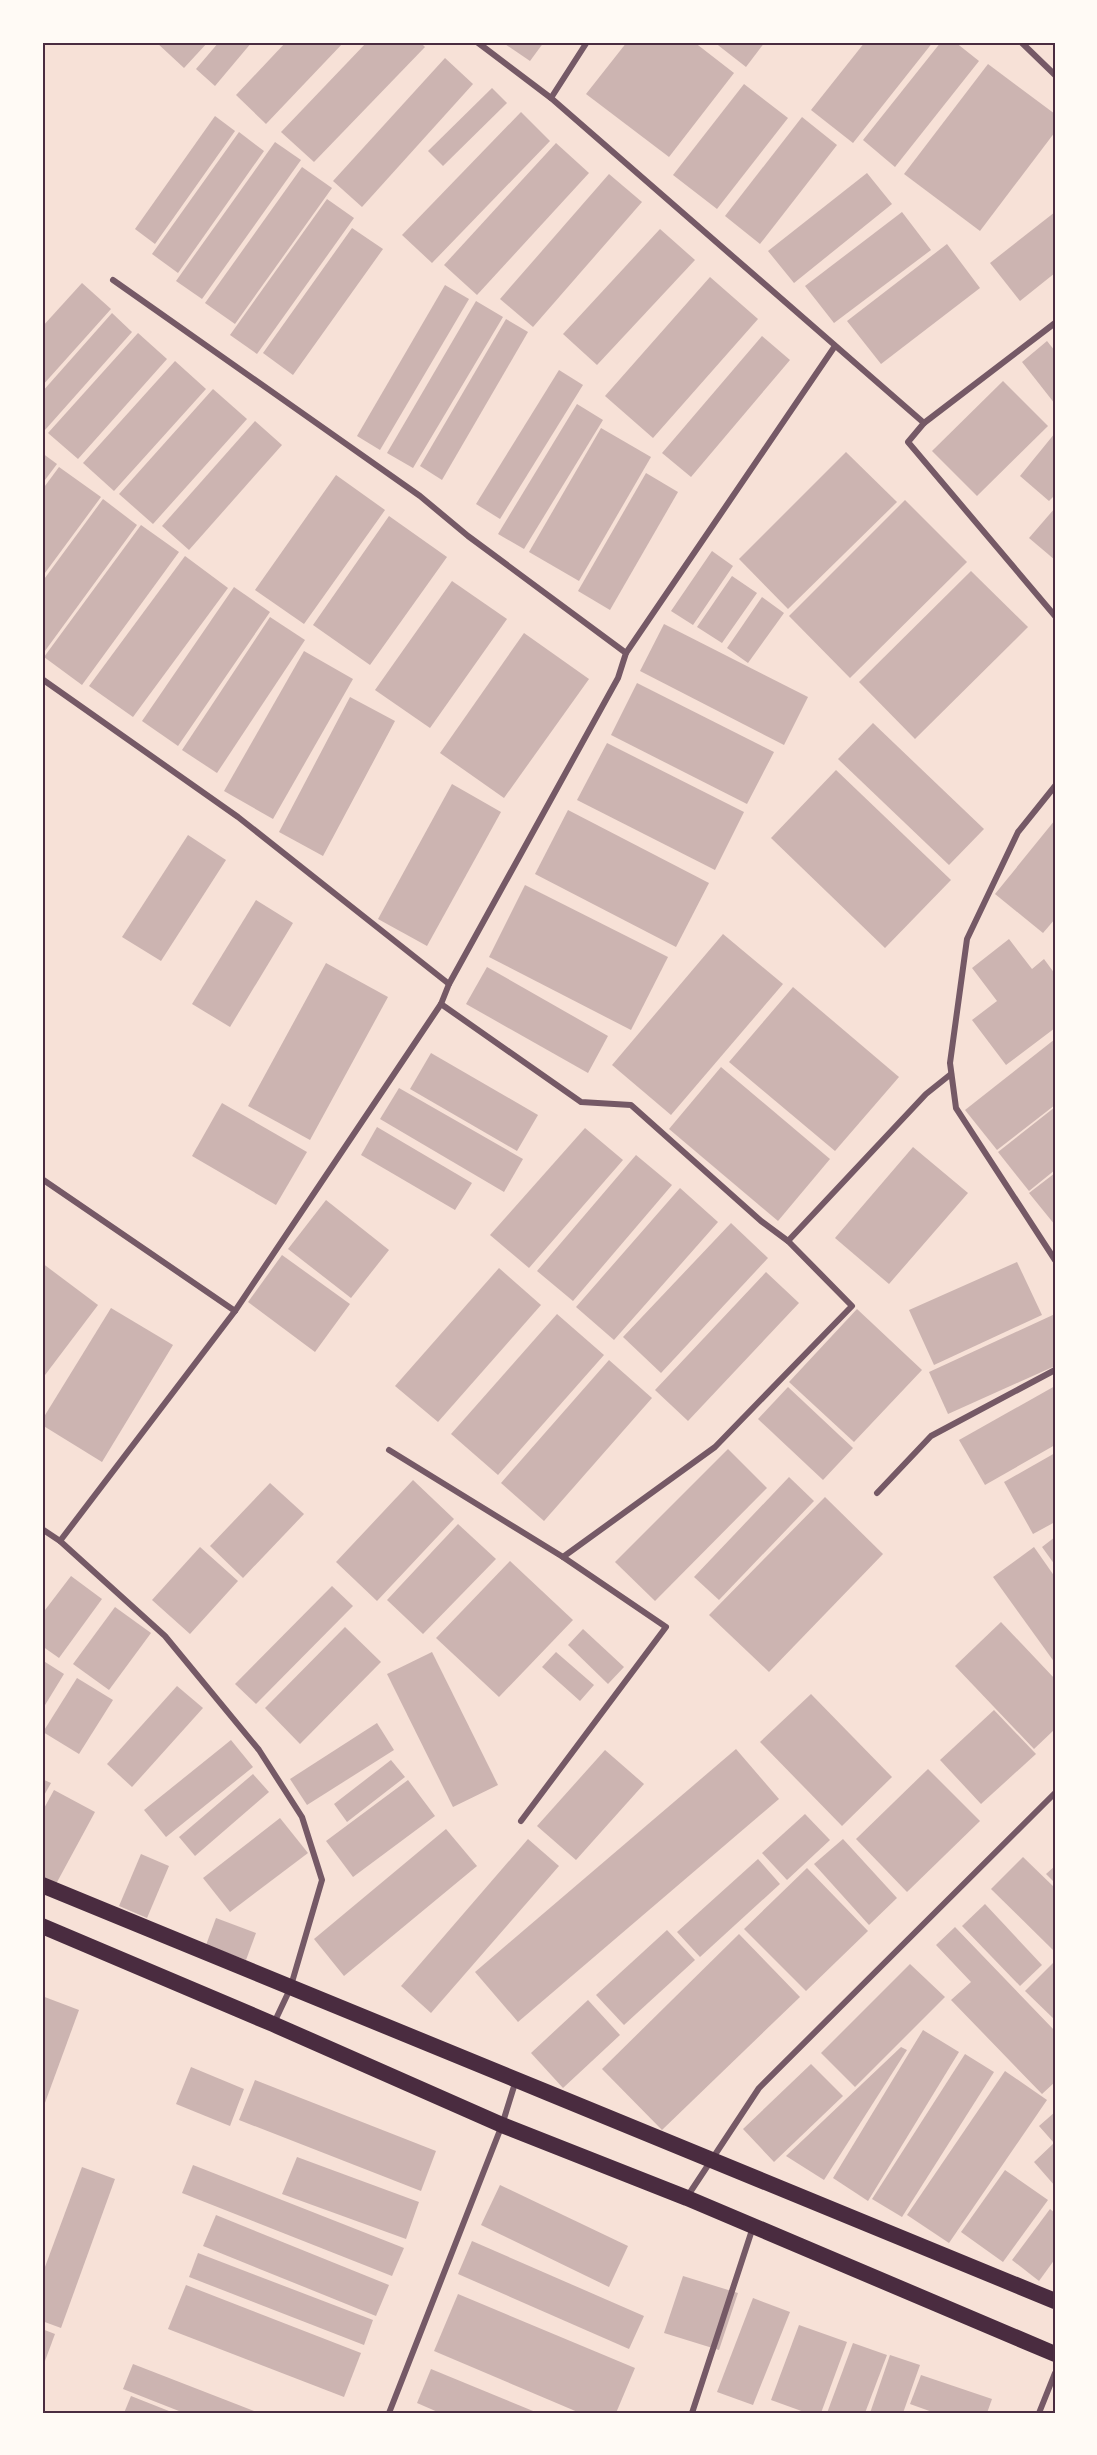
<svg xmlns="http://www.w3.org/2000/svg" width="1097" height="2455" viewBox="0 0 1097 2455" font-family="'Sofia Sans Condensed',sans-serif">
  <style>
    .building { fill: #ccb4b1 }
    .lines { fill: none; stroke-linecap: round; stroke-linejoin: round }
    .minor { stroke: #755966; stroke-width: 6 }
    .trunk { stroke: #4a2c40; stroke-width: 16 }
    .neatline { fill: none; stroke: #4a2c40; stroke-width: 2 }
  </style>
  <rect width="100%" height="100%" fill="#f7e1d7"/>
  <!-- building -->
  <g class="building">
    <path d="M156 42H208L184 68Z"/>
    <path d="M219 42H252L215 86 196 69Z"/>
    <path d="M286 42H344L266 124 236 95Z"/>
    <path d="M367 42H420L425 47 314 162 281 132Z"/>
    <path d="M502 42H544L530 61Z"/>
    <path d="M627 42H694L734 73 669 157 586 94Z"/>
    <path d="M714 42H765L746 67Z"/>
    <path d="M865 42H933L853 143 811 110Z"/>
    <path d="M941 42H955L979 61 895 167 863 140Z"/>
    <path d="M445 58 473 84 362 207 333 181Z"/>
    <path d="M988 64 1055 114V132L980 231 904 174Z"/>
    <path d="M744 84 788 118 717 209 673 175Z"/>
    <path d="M492 88 507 103 443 166 428 151Z"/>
    <path d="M521 112 550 141 432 263 402 235Z"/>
    <path d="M215 116 235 131 155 244 135 229Z"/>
    <path d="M802 117 837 145 760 244 725 216Z"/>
    <path d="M239 132 264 151 178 273 152 254Z"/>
    <path d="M275 142 301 160 202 299 176 281Z"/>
    <path d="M556 143 589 173 477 295 444 265Z"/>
    <path d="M302 167 332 188 235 324 205 303Z"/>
    <path d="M867 173 892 204 794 283 768 251Z"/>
    <path d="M609 174 642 202 533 327 500 299Z"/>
    <path d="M327 199 354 218 257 354 230 335Z"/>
    <path d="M902 212 931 250 834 323 805 286Z"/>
    <path d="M1055 212V273L1020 301 990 263Z"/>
    <path d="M352 228 383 249 293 375 263 353Z"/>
    <path d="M660 229 695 260 597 365 563 334Z"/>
    <path d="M947 244 980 288 881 364 847 321Z"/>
    <path d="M710 277 758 319 653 438 605 396Z"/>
    <path d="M82 283 111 309 42 386V327Z"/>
    <path d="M445 285 469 299 380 450 357 436Z"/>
    <path d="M476 301 503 317 413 468 387 453Z"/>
    <path d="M112 313 132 332 45 430 42 427V392Z"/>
    <path d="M506 319 528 332 442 480 420 466Z"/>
    <path d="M138 333 167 359 78 459 48 433Z"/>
    <path d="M762 336 790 360 691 477 662 453Z"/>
    <path d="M1047 341 1055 351V404L1022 362Z"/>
    <path d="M175 361 206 389 114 491 83 463Z"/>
    <path d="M559 370 583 385 500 519 476 504Z"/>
    <path d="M1003 381 1048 426 977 496 932 451Z"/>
    <path d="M213 389 247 419 153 524 119 494Z"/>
    <path d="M577 404 603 420 524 549 498 534Z"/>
    <path d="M255 421 282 445 189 550 162 526Z"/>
    <path d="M601 428 651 457 579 581 529 552Z"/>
    <path d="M1055 433V495L1049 501 1020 476Z"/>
    <path d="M846 452 897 502 788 609 739 559Z"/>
    <path d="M42 453 57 464 42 484Z"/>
    <path d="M59 467 101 497 42 577V490Z"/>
    <path d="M646 473 678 492 610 610 578 591Z"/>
    <path d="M336 475 385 510 304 624 255 590Z"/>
    <path d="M103 499 137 525 42 655V582Z"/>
    <path d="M905 500 967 562 850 678 789 616Z"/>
    <path d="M1055 508V560L1029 538Z"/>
    <path d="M389 516 447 557 370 665 313 625Z"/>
    <path d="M141 525 179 552 82 685 44 657Z"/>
    <path d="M712 551 733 566 693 625 671 611Z"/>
    <path d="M185 556 228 588 133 717 89 686Z"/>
    <path d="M971 571 1028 627 915 739 859 682Z"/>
    <path d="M732 576 757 593 722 643 697 627Z"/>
    <path d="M452 581 507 619 430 728 375 690Z"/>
    <path d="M234 587 270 612 178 746 142 721Z"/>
    <path d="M762 597 784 613 748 663 727 648Z"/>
    <path d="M270 617 305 640 217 773 182 750Z"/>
    <path d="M664 624 808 697 784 745 640 671Z"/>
    <path d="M524 633 589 679 504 798 440 753Z"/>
    <path d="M304 651 353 679 273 819 224 791Z"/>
    <path d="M637 683 774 752 747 804 611 735Z"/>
    <path d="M350 697 395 721 323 856 279 832Z"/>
    <path d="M873 723 984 829 949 865 838 759Z"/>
    <path d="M607 743 744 812 715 870 577 800Z"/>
    <path d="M836 770 951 880 885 948 771 838Z"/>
    <path d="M452 784 501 812 427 946 378 919Z"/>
    <path d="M568 810 709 883 676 947 535 874Z"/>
    <path d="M1055 820V919L1043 933 995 894Z"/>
    <path d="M188 835 226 860 161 961 122 937Z"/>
    <path d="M525 885 668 957 631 1030 489 957Z"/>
    <path d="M256 900 293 923 230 1027 192 1004Z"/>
    <path d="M723 934 783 984 671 1115 612 1065Z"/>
    <path d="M1009 939 1032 969 1044 959 1055 974V1028L1006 1065 972 1020 997 1001 972 968Z"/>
    <path d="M326 963 388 997 310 1140 248 1106Z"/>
    <path d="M487 967 608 1036 588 1073 466 1004Z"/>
    <path d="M793 987 899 1077 835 1151 729 1062Z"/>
    <path d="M1055 1039V1105L997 1150 965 1110Z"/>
    <path d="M431 1053 538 1115 517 1151 410 1089Z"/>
    <path d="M721 1067 830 1159 778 1221 669 1129Z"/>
    <path d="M399 1088 523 1159 504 1192 380 1119Z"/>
    <path d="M222 1103 307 1152 276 1205 192 1156Z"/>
    <path d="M1055 1107V1170L1029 1191 998 1152Z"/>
    <path d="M377 1127 472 1183 455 1210 361 1155Z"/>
    <path d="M585 1128 623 1160 529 1268 490 1235Z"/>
    <path d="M913 1147 968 1193 889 1284 835 1238Z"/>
    <path d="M636 1155 672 1185 573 1301 537 1271Z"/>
    <path d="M1055 1173V1225L1029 1193Z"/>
    <path d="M680 1188 718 1222 614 1340 576 1307Z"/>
    <path d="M326 1200 389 1250 351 1298 288 1249Z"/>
    <path d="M731 1223 768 1258 661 1373 623 1337Z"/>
    <path d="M282 1255 350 1304 315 1352 248 1302Z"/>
    <path d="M1017 1262 1042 1315 934 1365 909 1310Z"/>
    <path d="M42 1263 98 1305 42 1379Z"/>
    <path d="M499 1268 541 1305 438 1422 395 1386Z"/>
    <path d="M766 1272 799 1303 688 1421 655 1390Z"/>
    <path d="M111 1308 173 1345 102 1462 42 1425V1420Z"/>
    <path d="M857 1309 922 1370 854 1442 789 1382Z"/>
    <path d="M557 1314 604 1355 498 1475 451 1434Z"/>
    <path d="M1055 1314V1366L948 1414 929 1372Z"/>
    <path d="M609 1360 652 1398 544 1521 501 1483Z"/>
    <path d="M1055 1386V1445L985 1485 959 1440Z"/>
    <path d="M788 1387 853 1448 823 1480 758 1419Z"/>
    <path d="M728 1449 767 1488 655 1601 615 1562Z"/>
    <path d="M1055 1453V1522L1033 1534 1004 1482Z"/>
    <path d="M789 1477 814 1501 719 1600 694 1577Z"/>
    <path d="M413 1480 454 1519 377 1601 336 1562Z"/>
    <path d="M270 1483 304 1514 243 1578 210 1546Z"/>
    <path d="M825 1497 883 1554 769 1672 709 1615Z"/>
    <path d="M458 1524 496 1559 423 1634 387 1600Z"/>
    <path d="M1055 1537V1565L1042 1547Z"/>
    <path d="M200 1547 238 1581 190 1634 152 1600Z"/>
    <path d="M1034 1547 1055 1577V1663L993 1577Z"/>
    <path d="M510 1561 573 1620 499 1697 436 1638Z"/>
    <path d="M71 1576 102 1599 59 1658 42 1646V1614Z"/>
    <path d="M332 1586 353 1606 256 1704 235 1684Z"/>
    <path d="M115 1607 151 1633 109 1690 73 1664Z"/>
    <path d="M1001 1622 1055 1679V1729L1034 1749 955 1666Z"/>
    <path d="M345 1627 381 1662 300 1744 265 1708Z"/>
    <path d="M583 1629 624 1667 608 1684 568 1645Z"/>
    <path d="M432 1652 498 1785 453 1807 387 1674Z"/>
    <path d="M556 1652 594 1685 580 1701 542 1667Z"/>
    <path d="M42 1660 64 1674 42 1710Z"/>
    <path d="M77 1678 113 1700 79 1754 43 1732Z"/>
    <path d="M177 1686 203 1708 132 1787 107 1764Z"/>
    <path d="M811 1694 892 1777 842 1826 760 1742Z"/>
    <path d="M994 1710 1036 1754 981 1804 940 1760Z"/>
    <path d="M377 1723 394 1750 307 1805 290 1779Z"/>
    <path d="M231 1740 253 1767 166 1837 144 1810Z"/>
    <path d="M736 1749 779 1799 518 2022 475 1972Z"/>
    <path d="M605 1750 644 1784 576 1860 537 1826Z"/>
    <path d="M391 1760 405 1777 347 1822 334 1804Z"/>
    <path d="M928 1769 980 1821 907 1892 856 1839Z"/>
    <path d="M253 1774 269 1792 195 1856 179 1837Z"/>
    <path d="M42 1779 51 1783 42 1799Z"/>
    <path d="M408 1780 435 1816 353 1877 326 1841Z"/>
    <path d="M54 1790 95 1812 56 1884 42 1877V1812Z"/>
    <path d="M805 1814 830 1840 787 1880 762 1853Z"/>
    <path d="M280 1818 308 1853 230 1912 203 1878Z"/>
    <path d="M446 1829 477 1866 344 1976 314 1939Z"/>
    <path d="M528 1839 559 1866 431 2013 401 1986Z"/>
    <path d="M843 1839 897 1898 869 1925 814 1864Z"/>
    <path d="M141 1854 169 1866 147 1918 119 1906Z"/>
    <path d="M1023 1857 1055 1888V1952L991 1889Z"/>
    <path d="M758 1859 780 1884 700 1957 677 1932Z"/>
    <path d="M1055 1866V1883L1046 1874Z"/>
    <path d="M807 1868 868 1931 806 1991 744 1929Z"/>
    <path d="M985 1904 1042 1965 1020 1986 962 1926Z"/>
    <path d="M216 1918 256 1933 246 1960 206 1945Z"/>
    <path d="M955 1927 1055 2031V2082L1042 2094 951 2000 971 1982 936 1945Z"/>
    <path d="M667 1930 695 1960 624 2025 596 1995Z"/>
    <path d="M739 1934 800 1997 662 2130 602 2069Z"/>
    <path d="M1055 1961V2020L1025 1991Z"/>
    <path d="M910 1964 945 1997 855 2087 821 2053Z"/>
    <path d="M42 1996 79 2010 42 2111Z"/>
    <path d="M588 2000 620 2035 563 2088 531 2053Z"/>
    <path d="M923 2030 959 2052 868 2201 833 2178Z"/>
    <path d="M901 2047 907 2050 824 2180 786 2156Z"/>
    <path d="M965 2054 994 2072 902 2217 872 2199Z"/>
    <path d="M811 2064 843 2096 774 2162 743 2129Z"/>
    <path d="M191 2067 244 2089 230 2126 176 2104Z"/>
    <path d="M1005 2071 1047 2100 949 2243 907 2215Z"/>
    <path d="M255 2080 436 2151 421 2191 239 2120Z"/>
    <path d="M1055 2112V2186L1034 2162 1054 2143 1039 2126Z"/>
    <path d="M297 2157 419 2202 406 2239 282 2194Z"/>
    <path d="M193 2165 404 2248 392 2276 182 2193Z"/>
    <path d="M82 2167 115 2179 61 2328 42 2321V2275Z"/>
    <path d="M1005 2170 1048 2200 1003 2262 961 2232Z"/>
    <path d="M500 2185 628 2246 609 2287 481 2225Z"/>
    <path d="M1050 2209 1055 2213V2259L1039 2281 1012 2260Z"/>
    <path d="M216 2215 389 2285 376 2316 203 2246Z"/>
    <path d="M472 2241 644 2316 629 2349 458 2274Z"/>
    <path d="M198 2253 373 2320 364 2345 189 2277Z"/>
    <path d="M683 2276 738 2293 719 2350 664 2333Z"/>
    <path d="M186 2285 361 2353 344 2397 168 2329Z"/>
    <path d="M458 2294 635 2368 616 2413H580L434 2351Z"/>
    <path d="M753 2298 790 2312 753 2405 717 2392Z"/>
    <path d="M799 2325 847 2342 821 2413H807L771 2400Z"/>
    <path d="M42 2329 55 2334 42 2369Z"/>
    <path d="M853 2343 887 2355 865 2413H827Z"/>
    <path d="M890 2355 920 2365 903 2413H870Z"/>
    <path d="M133 2364 259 2413H184L123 2389Z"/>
    <path d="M431 2369 538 2413H440L417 2403Z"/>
    <path d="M921 2375 992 2399 987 2413H935L910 2404Z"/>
    <path d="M131 2396 174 2413H124Z"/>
  </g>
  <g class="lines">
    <!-- minor -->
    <g class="minor">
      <path d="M477 42 551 98 924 423 1055 323"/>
      <path d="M1021 42 1055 75"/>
      <path d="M551 98 587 42"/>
      <path d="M924 423 908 442 1055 616"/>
      <path d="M626 653 835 346"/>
      <path d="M42 679 238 817 449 984 618 678 626 653 468 536 420 496 113 280"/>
      <path d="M1055 786 1018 832 967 939 950 1063 956 1108 1055 1260"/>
      <path d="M441 1004 581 1102 631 1105 761 1221 788 1241"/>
      <path d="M42 1179 235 1311"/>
      <path d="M389 1450 563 1557"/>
      <path d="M877 1493 931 1436 1055 1370"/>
      <path d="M42 1529 60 1541"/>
      <path d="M521 1821 666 1627 563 1557 715 1447 852 1306 788 1241 926 1094 951 1074"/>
      <path d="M274 2023 290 1989 322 1880 302 1817 259 1750 165 1636 60 1541 235 1311 441 1004 449 984"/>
      <path d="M687 2197 759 2088 1055 1793"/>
      <path d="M389 2413 502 2125 516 2080"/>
      <path d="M692 2413 753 2227"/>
      <path d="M1039 2413 1055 2373"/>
    </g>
    <!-- trunk -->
    <g class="trunk">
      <path d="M42 1885C379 2026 718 2160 1055 2301"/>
      <path d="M42 1926 273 2024 502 2125 687 2198 1055 2354"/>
    </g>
  </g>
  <!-- border -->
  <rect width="1097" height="2455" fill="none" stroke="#fffaf5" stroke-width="87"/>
  <rect x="44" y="44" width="1010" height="2368" class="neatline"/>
</svg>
